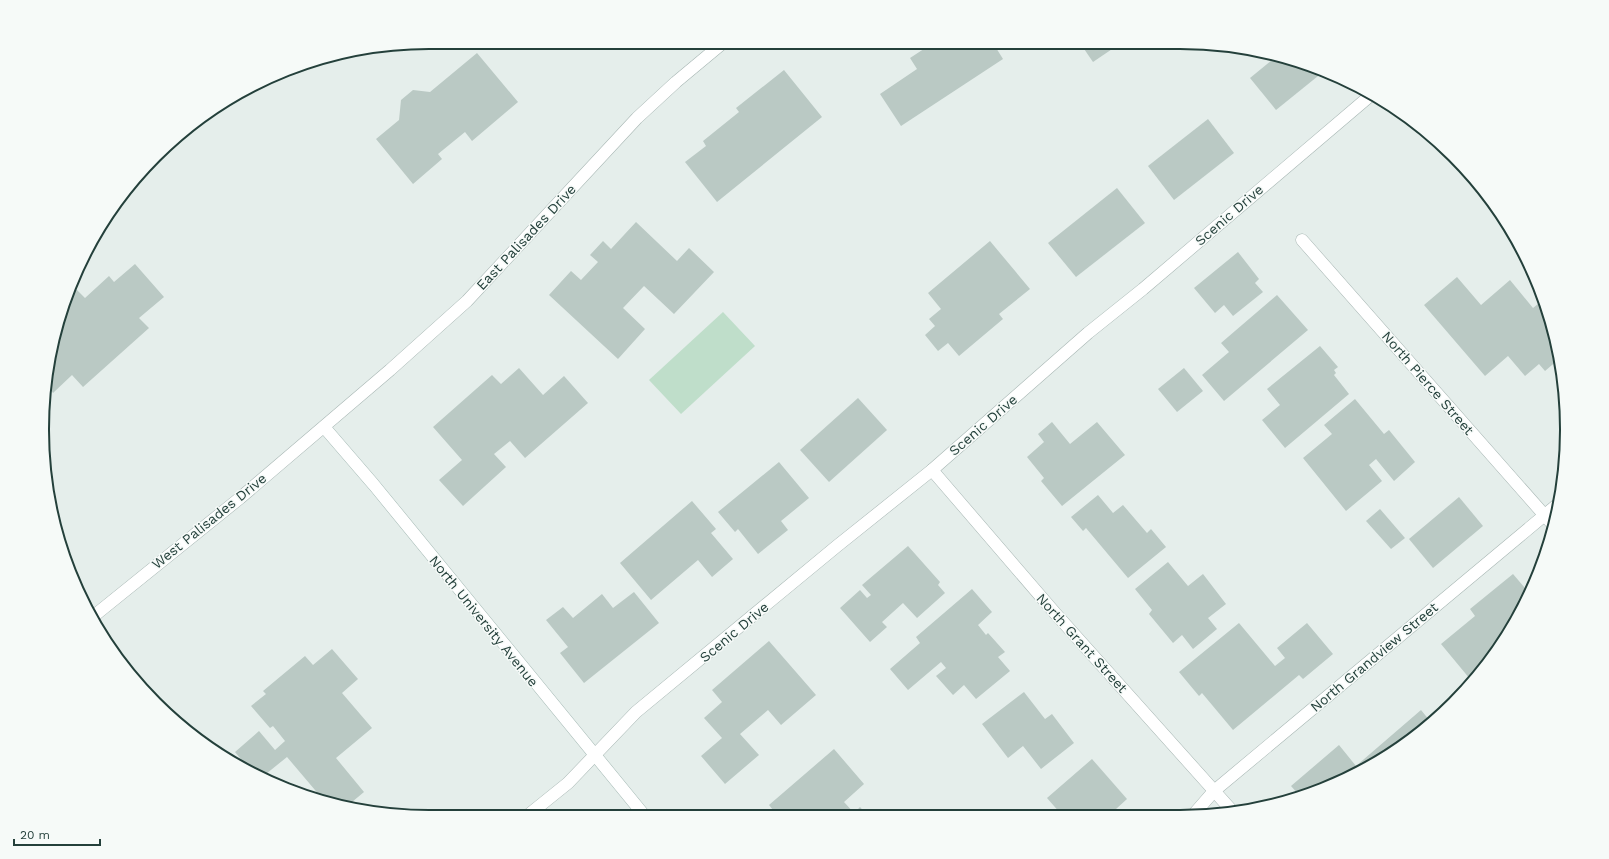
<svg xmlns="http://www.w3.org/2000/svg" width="1609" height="859" viewBox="0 0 1609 859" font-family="'Work Sans',sans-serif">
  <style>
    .green { fill: #bfdeca }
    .building { fill: #bac9c4 }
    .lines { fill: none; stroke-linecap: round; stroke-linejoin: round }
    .street-casing { stroke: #a7b6b3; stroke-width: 13 }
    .secondary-casing { stroke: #a4b9b4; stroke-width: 13 }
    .street { stroke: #fff; stroke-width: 12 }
    .secondary { stroke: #fff; stroke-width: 12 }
    .labels { text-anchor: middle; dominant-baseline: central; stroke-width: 3; stroke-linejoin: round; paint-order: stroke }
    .street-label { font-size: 14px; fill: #24403b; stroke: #f6faf8 }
    .rim { fill: none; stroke: #24403b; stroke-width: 2 }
  </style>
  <rect width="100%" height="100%" fill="#e5eeeb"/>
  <!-- green -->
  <path class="green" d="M723 312 755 346 681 414 649 380Z"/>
  <!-- building -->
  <g class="building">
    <path d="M535 42H549L540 49Z"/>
    <path d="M933 43H949L951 45 955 43H993L1003 59 901 126 880 94 917 69 910 58Z"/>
    <path d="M1080 43H1121L1093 62Z"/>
    <path d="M477 53 518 102 472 141 465 132 438 154 442 159 413 184 376 139 399 120 401 100 413 90 430 92Z"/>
    <path d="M1278 55 1323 72 1276 110 1250 78Z"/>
    <path d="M784 70 822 117 717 202 685 162 706 146 703 141 739 112 736 108Z"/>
    <path d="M1208 119 1234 153 1174 200 1148 166Z"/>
    <path d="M1117 188 1145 223 1076 277 1048 243Z"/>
    <path d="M636 222 677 261 689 248 714 272 674 314 644 286 623 308 645 329 618 359 549 295 571 271 581 280 598 262 590 255 603 241 611 249Z"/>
    <path d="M990 241 1030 289 999 314 1003 319 959 356 948 343 938 351 925 335 935 326 929 319 941 309 928 293Z"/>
    <path d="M1238 252 1259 279 1255 283 1263 292 1233 316 1224 305 1215 313 1194 288Z"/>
    <path d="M135 264 164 297 139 318 149 328 83 387 72 375 53 393 51 390 49 392 55 329 74 287 85 298 109 276 114 282Z"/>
    <path d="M1457 277 1481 305 1510 280 1533 308 1544 299 1547 305 1559 359 1545 371 1539 364 1525 376 1508 356 1485 376 1424 305Z"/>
    <path d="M1277 295 1308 330 1224 401 1202 375 1229 352 1221 343Z"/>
    <path d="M1320 346 1338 367 1334 370 1336 373 1334 375 1349 394 1285 448 1262 420 1280 405 1267 389Z"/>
    <path d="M519 368 543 395 564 376 588 403 525 458 510 441 494 454 506 467 463 506 439 480 462 460 433 427 492 375 501 384Z"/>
    <path d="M1184 368 1203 391 1177 412 1158 389Z"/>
    <path d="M858 398 887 430 829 482 800 450Z"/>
    <path d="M1355 399 1384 434 1389 430 1415 462 1394 481 1376 459 1369 465 1382 481 1346 511 1303 458 1332 434 1324 425Z"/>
    <path d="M1052 422 1070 444 1097 422 1125 455 1062 506 1041 481 1044 478 1027 457 1044 442 1038 434Z"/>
    <path d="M779 462 809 498 781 521 788 530 758 554 738 529 735 532 718 512Z"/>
    <path d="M1098 495 1113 513 1123 505 1147 533 1151 529 1166 547 1128 578 1086 528 1083 531 1071 517Z"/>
    <path d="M1459 497 1483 526 1433 568 1409 539Z"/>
    <path d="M692 501 716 529 711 533 733 559 712 577 698 560 651 600 620 563Z"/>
    <path d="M1380 509 1405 538 1391 549 1366 521Z"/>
    <path d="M908 546 940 582 938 585 945 593 917 618 903 603 882 622 887 627 870 642 840 608 860 590 867 598 871 595 862 585Z"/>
    <path d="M1168 562 1188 586 1203 574 1226 604 1208 618 1217 629 1193 649 1182 635 1173 643 1149 614 1152 610 1135 589Z"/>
    <path d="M1513 574 1530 594 1527 601 1481 669 1470 679 1441 644 1475 616 1470 609Z"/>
    <path d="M972 589 992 612 978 625 986 635 988 633 1005 652 998 657 1010 671 976 699 964 685 953 695 936 676 946 668 941 662 908 690 890 669 920 643 916 637Z"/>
    <path d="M634 592 659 623 584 683 560 653 568 647 546 620 563 607 573 618 602 594 613 608Z"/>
    <path d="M1239 623 1275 666 1285 658 1277 648 1307 623 1333 654 1303 679 1299 675 1233 730 1202 693 1199 696 1179 672Z"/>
    <path d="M769 641 816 695 781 725 768 710 740 734 759 755 725 784 701 756 722 738 704 718 722 702 712 690Z"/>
    <path d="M332 649 358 679 342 693 372 728 336 758 364 792 346 807 326 803 287 757 261 778 254 775 235 752 259 731 275 750 285 741 273 726 270 728 251 706 266 694 263 691 305 656 313 665Z"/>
    <path d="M1024 692 1045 719 1052 714 1074 743 1041 769 1023 746 1008 758 982 724Z"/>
    <path d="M1421 710 1430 721 1395 752 1328 788 1299 795 1291 786 1339 745 1356 766Z"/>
    <path d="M834 749 864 784 844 802 854 813 860 807 867 815H800L798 812 795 815H777L769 805Z"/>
    <path d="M1092 759 1127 799 1116 809 1119 813 1117 814H1061L1047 798Z"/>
  </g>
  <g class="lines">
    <!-- street casing -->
    <g class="street-casing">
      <g id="street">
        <path d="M1302 240 1554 526"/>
        <path d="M932 470 1055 613 1234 813"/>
        <path d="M95 615 240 498 390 370 467 301 637 118 676 82 724 42"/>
        <path d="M1194 814 1214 791 1558 504"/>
        <path d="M527 816 568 783 636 712 837 546 932 470 1088 333 1143 289 1371 95"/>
      </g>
    </g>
    <!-- secondary casing -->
    <g class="secondary-casing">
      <path id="secondary" d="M324 427 374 485 644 815"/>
    </g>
    <!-- street -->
    <use href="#street" class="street"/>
    <!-- secondary -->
    <use href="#secondary" class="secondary"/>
  </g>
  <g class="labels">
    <!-- street labels -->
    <g class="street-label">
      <text transform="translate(1229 215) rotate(-41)">Scenic Drive</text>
      <text transform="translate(526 237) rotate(-47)">East Palisades Drive</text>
      <text transform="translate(1428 383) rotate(49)">North Pierce Street</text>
      <text transform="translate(983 425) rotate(-41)">Scenic Drive</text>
      <text transform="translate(209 521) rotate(-39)">West Palisades Drive</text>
      <text transform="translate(484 621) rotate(51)">North University Avenue</text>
      <text transform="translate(734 632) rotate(-40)">Scenic Drive</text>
      <text transform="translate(1082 643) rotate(48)">North Grant Street</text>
      <text transform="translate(1374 657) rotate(-40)">North Grandview Street</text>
    </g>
  </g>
  <!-- crop -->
  <path d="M0 0H1609V859H0ZM429 49H1180A380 380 0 0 1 1560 429V430A380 380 0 0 1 1180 810H429A380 380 0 0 1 49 430V429A380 380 0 0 1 429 49Z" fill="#f6faf8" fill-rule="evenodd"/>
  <path class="rim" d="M429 49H1180A380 380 0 0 1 1560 429V430A380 380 0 0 1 1180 810H429A380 380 0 0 1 49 430V429A380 380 0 0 1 429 49Z"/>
  <!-- scale -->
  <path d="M14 839v6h86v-6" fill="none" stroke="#24403b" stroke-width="2"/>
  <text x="20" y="839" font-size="12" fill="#24403b" stroke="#f6faf8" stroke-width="3" paint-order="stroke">20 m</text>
</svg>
